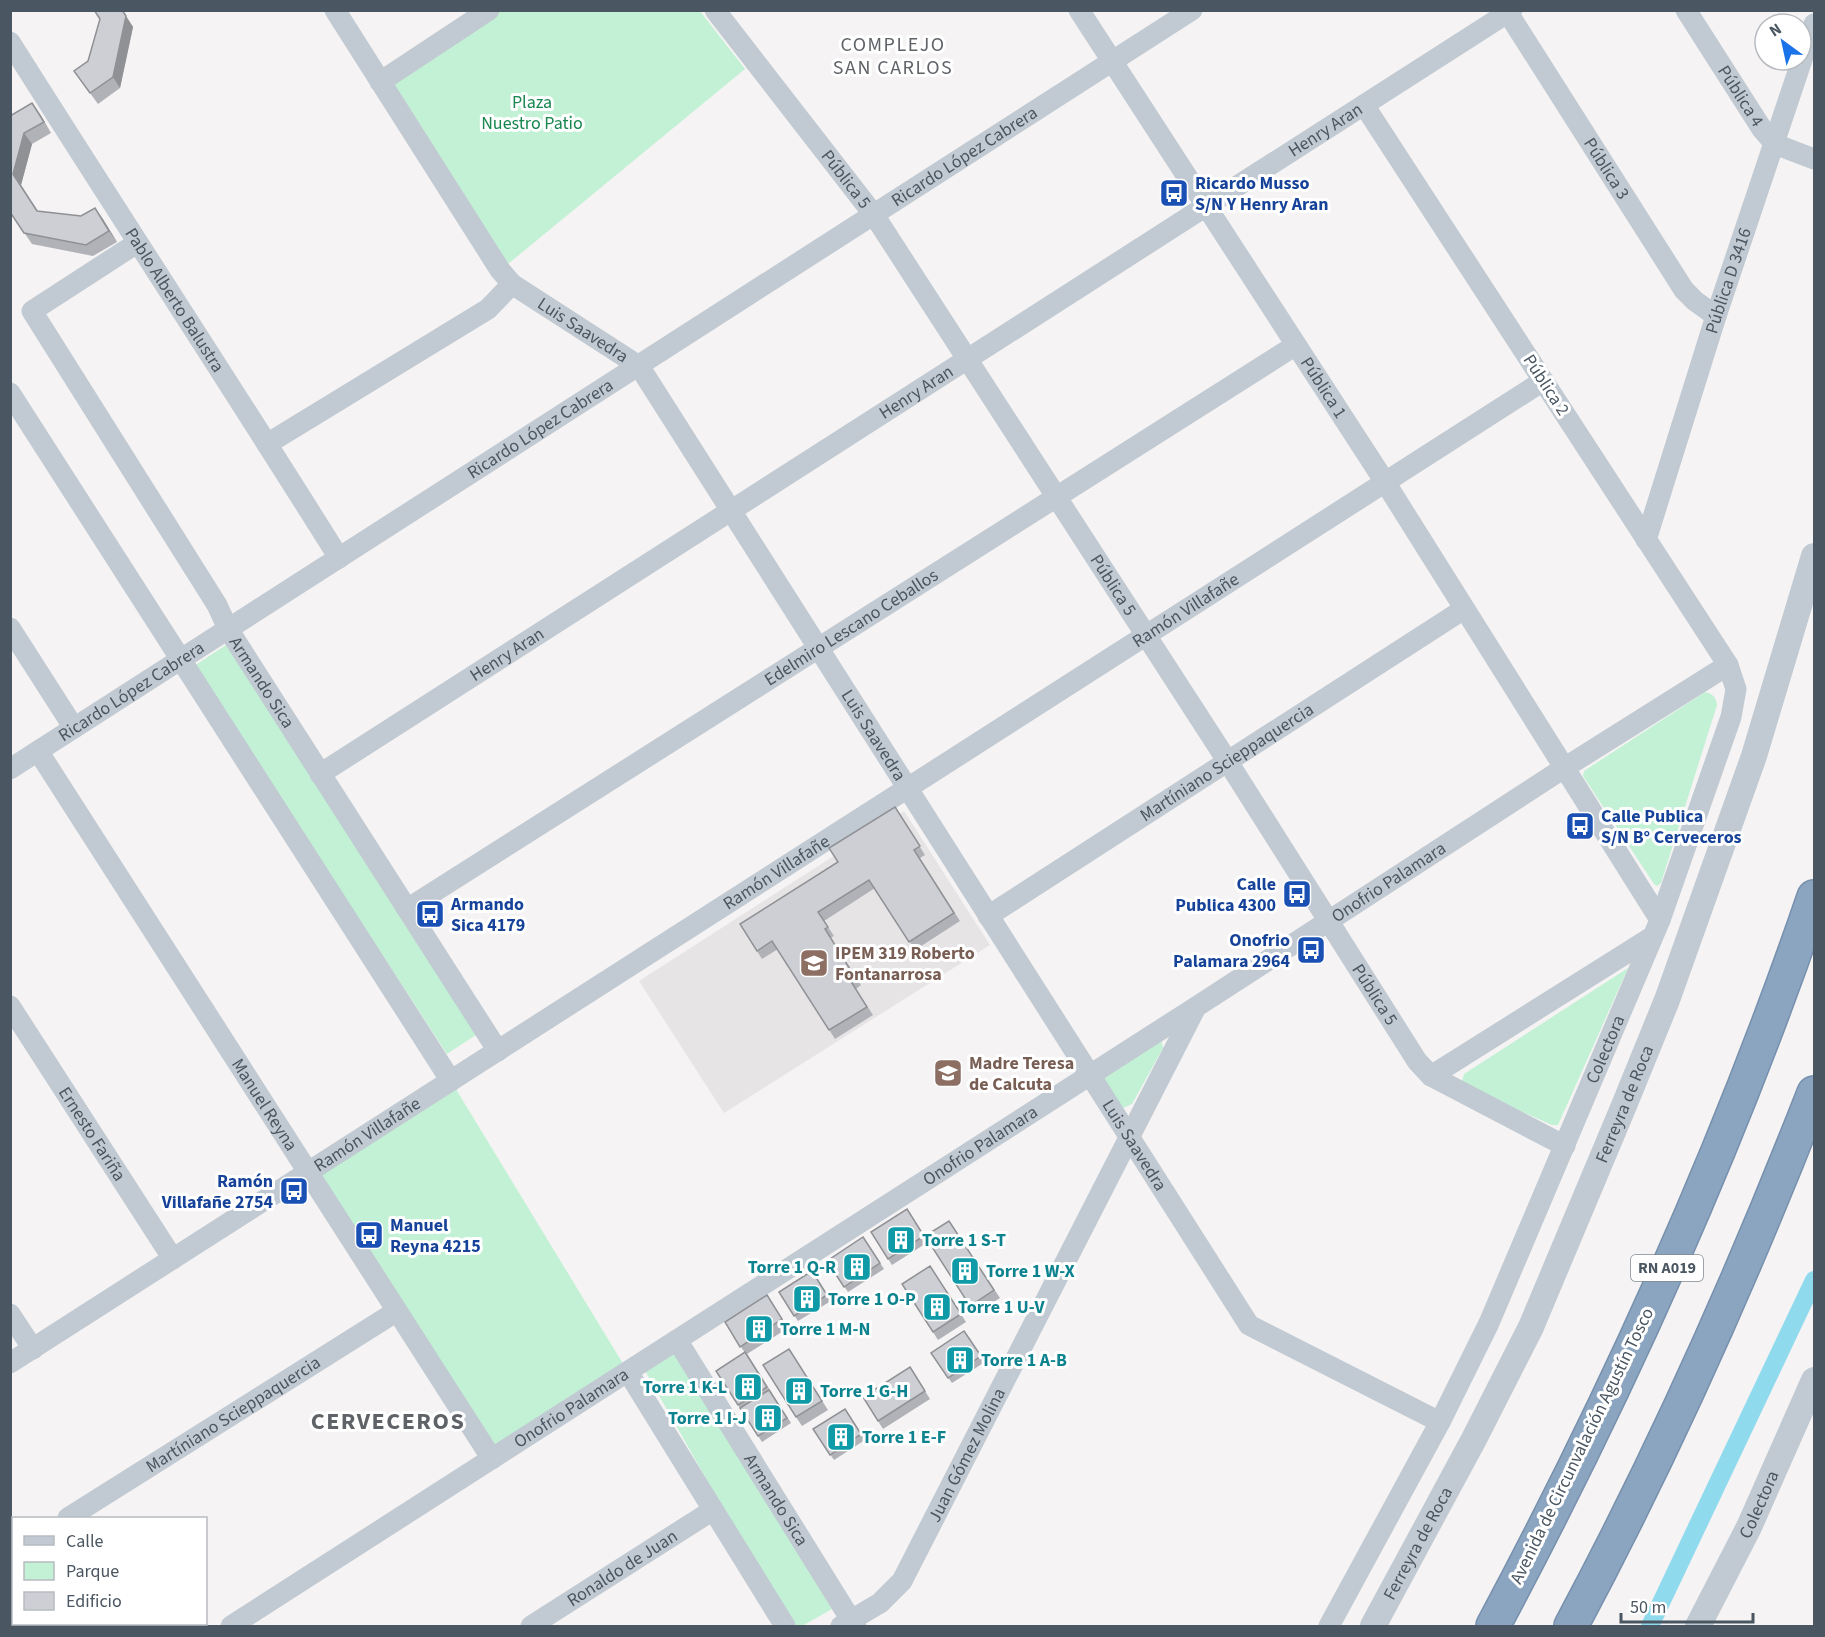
<svg xmlns="http://www.w3.org/2000/svg" width="1825" height="1637" viewBox="0 0 1825 1637" font-family="'Source Sans 3',sans-serif">
  <style>
    .education { fill: #e6e4e5 }
    .green { fill: #c3f1d5 }
    .lines { fill: none; stroke-linecap: round; stroke-linejoin: round }
    .canal { stroke: #90daee; stroke-width: 18 }
    .motorway-casing { stroke: #7690ad; stroke-width: 36 }
    .minor { stroke: #c1cad2; stroke-width: 21 }
    .tertiary { stroke: #c1cad2; stroke-width: 26 }
    .motorway { stroke: #8ba5c1; stroke-width: 33 }
    .wall { fill: #b0b2b7 }
    .shaded-wall { fill: #909195 }
    .building { fill: #cdcfd5; stroke: #909195; stroke-width: 1.5 }
    .labels { text-anchor: middle; dominant-baseline: central; stroke-width: 6; stroke-linejoin: round; paint-order: stroke }
    .shield { fill: #fff; stroke: #808990; stroke-width: 1.5 }
    .shield-label { font-size: 16px; font-weight: bold; fill: #4a5661 }
    .street-label { font-size: 18px; fill: #4a5661; stroke: #fff }
    .park-label { font-size: 18px; fill: #17864f; stroke: #fff }
    .transit-label { font-size: 18px; font-weight: bold; fill: #164399; stroke: #fff; text-anchor: start }
    .education-label { font-size: 18px; font-weight: bold; fill: #785e54; stroke: #fff; text-anchor: start }
    .culture-label { font-size: 18px; font-weight: bold; fill: #0d838f; stroke: #fff; text-anchor: start }
    .neighbourhood-label { font-size: 20px; letter-spacing: 1.5px; fill: #5f6368; stroke: #fff }
    .district-label { font-size: 24px; font-weight: bold; letter-spacing: 1.5px; fill: #5f6368; stroke: #fff }
  </style>
  <rect width="100%" height="100%" fill="#f5f3f3"/>
  <!-- education -->
  <path class="education" d="M904 811 990 945 724 1113 639 981Z"/>
  <!-- green -->
  <g class="green">
    <path d="M499 10 700 11 745 69 508 264 391 81Z"/>
    <path d="M226 645 479 1033 447 1054 194 666Z"/>
    <path d="M1705 692C1713 694 1716 697 1717 705L1661 883 1657 886 1654 884 1583 776 1584 771Z"/>
    <path d="M1628 968 1558 1125H1552L1467 1087 1462 1081 1464 1074Z"/>
    <path d="M1161 1039 1163 1048 1132 1104 1121 1109 1103 1079 1109 1072Z"/>
    <path d="M451 1081 628 1372 492 1459 309 1172Z"/>
    <path d="M673 1349 832 1609 802 1626H796L725 1512 644 1369Z"/>
  </g>
  <g class="lines">
    <!-- canal -->
    <path class="canal" d="M1650 1626 1814 1280"/>
    <!-- motorway casing -->
    <g class="motorway-casing">
      <g id="motorway">
        <path d="M1493 1626C1618 1392 1728 1148 1814 897"/>
        <path d="M1571 1626C1663 1454 1743 1275 1814 1093"/>
      </g>
    </g>
    <!-- minor -->
    <g class="minor">
      <path id="s1" d="M335 10 500 270 512 284 639 366 1249 1325 1440 1422"/>
      <path id="s2" d="M715 10 874 215 1228 762 1417 1061 1431 1076 1565 1146"/>
      <path id="s3" d="M1079 10 1385 482 1660 920"/>
      <path id="s4" d="M1686 10 1762 129 1775 144 1814 159"/>
      <path id="s5" d="M1508 13 1684 290 1695 301 1716 316"/>
      <path id="s6" d="M10 42C119 215 231 385 339 558"/>
      <path d="M380 82 489 10"/>
      <path id="s7" d="M137 243 32 311 217 605 228 629 498 1051"/>
      <path d="M10 393 451 1081"/>
      <path d="M267 444 488 309 512 284"/>
      <path id="s8" d="M1646 540 1716 316 1814 24"/>
      <path d="M10 628 74 728"/>
      <path id="s9" d="M38 751 492 1459"/>
      <path id="s10" d="M10 769 1192 10"/>
      <path id="s11" d="M320 774 1512 10"/>
      <path id="s12" d="M407 909 1296 345"/>
      <path id="s13" d="M988 916 1464 609"/>
      <path id="s14" d="M10 1006 173 1259"/>
      <path d="M1431 1076 1652 937"/>
      <path d="M10 1314 33 1349"/>
      <path id="s15" d="M677 1340 851 1620 856 1626"/>
      <path id="s16" d="M10 1363 1543 381"/>
      <path d="M628 1372 785 1626"/>
      <path id="s17" d="M68 1518 397 1311"/>
      <path d="M10 1555 14 1553"/>
      <path id="s18" d="M231 1626 1196 1007 1564 768 1728 665"/>
      <path id="s19" d="M531 1626 713 1510"/>
      <path id="s20" d="M841 1626 880 1603 902 1581 1196 1007"/>
      <path id="s21" d="M1329 1626 1440 1422 1489 1323 1660 920 1731 717 1736 689 1728 665 1364 105"/>
    </g>
    <!-- tertiary -->
    <g class="tertiary">
      <path id="s22" d="M1373 1626 1474 1439 1531 1327 1623 1108 1667 1000 1754 756 1814 556"/>
      <path id="s23" d="M1698 1626 1749 1527 1814 1380"/>
    </g>
    <!-- motorway -->
    <use href="#motorway" class="motorway"/>
  </g>
  <!-- wall -->
  <g class="wall">
    <path d="M122 10 133 27 120 88 98 104 74 71 88 61 100 19Z"/>
    <path d="M32 103 51 133 32 144 21 185 38 211 81 216 95 208 117 242 93 256 32 244 10 212V116Z"/>
    <path d="M900 815 925 855 920 858 960 921 915 950 875 888 824 921 834 936 830 938 861 985 856 989 873 1015 835 1039 778 949 762 959 757 951 838 862Z"/>
    <path d="M907 1209 928 1242 892 1265 871 1232Z"/>
    <path d="M949 1221 1000 1298 975 1314 970 1306Z"/>
    <path d="M863 1237 884 1269 848 1292 827 1261Z"/>
    <path d="M930 1266 966 1322 938 1340 933 1332Z"/>
    <path d="M812 1271 831 1301 798 1321 779 1292Z"/>
    <path d="M767 1295 788 1328 747 1354 791 1423 762 1442 738 1405 745 1353 725 1322Z"/>
    <path d="M964 1331 985 1362 952 1383 931 1353Z"/>
    <path d="M789 1349 828 1410 802 1426 796 1417Z"/>
    <path d="M915 1375 930 1399 883 1429 878 1421Z"/>
    <path d="M845 1409 865 1440 834 1460 813 1429Z"/>
  </g>
  <!-- shaded-wall -->
  <g class="shaded-wall">
    <path d="M122 10 133 27 120 88 113 77Z"/>
    <path d="M32 103 40 114 51 133 44 122Z"/>
    <path d="M24 133 32 144 21 185 13 174Z"/>
    <path d="M95 208 103 219 117 242 109 231Z"/>
  </g>
  <!-- building -->
  <g class="building">
    <path d="M94 10H122L126 16 113 77 90 93 74 71 88 61 100 19Z"/>
    <path d="M32 103 44 122 24 133 13 174 37 211 81 216 95 208 109 231 86 245 24 233 10 212V116Z"/>
    <path d="M895 807 920 846 914 850 954 913 909 942 869 880 818 912 828 927 825 929 855 977 850 980 867 1007 829 1030 772 941 757 951 740 924 838 862 829 848Z"/>
    <path d="M907 1209 924 1236 888 1259 871 1232Z"/>
    <path d="M949 1221 994 1290 970 1306 925 1236Z"/>
    <path d="M863 1237 880 1263 844 1287 827 1261Z"/>
    <path d="M930 1266 961 1314 933 1332 902 1284Z"/>
    <path d="M812 1271 827 1295 794 1316 779 1292Z"/>
    <path d="M767 1295 782 1319 740 1347 725 1322Z"/>
    <path d="M964 1331 981 1356 948 1378 931 1353Z"/>
    <path d="M789 1349 822 1401 796 1417 763 1365Z"/>
    <path d="M745 1352 767 1387 738 1405 716 1371Z"/>
    <path d="M910 1367 925 1391 878 1421 863 1397Z"/>
    <path d="M769 1390 787 1418 758 1436 740 1408Z"/>
    <path d="M845 1409 861 1434 830 1455 813 1429Z"/>
  </g>
  <!-- icons -->
  <defs>
    <g id="bus-square" transform="scale(1.5)"><rect x="-9" y="-9" width="18" height="18" rx="4" fill="#1a4fb4" stroke="#fff"/><path d="M-5-6H5V4H4V6H2V4H-2V6H-4V4H-5ZM-3.5-4V0h7V-4ZM-3.5 1.2v1.5H-2V1.2ZM2 1.2v1.5H3.5V1.2Z" fill="#fff"/></g>
    <g id="school-square" transform="scale(1.5)"><rect x="-9" y="-9" width="18" height="18" rx="4" fill="#8d6e63" stroke="#fff"/><path d="M0-5L7-2L0 1L-7-2ZM-4 1L0 2.5L4 1V4Q0 6-4 4Z" fill="#fff"/></g>
    <g id="building-square" transform="scale(1.5)"><rect x="-9" y="-9" width="18" height="18" rx="4" fill="#0f9aa8" stroke="#fff"/><path d="M-4-6H4V6H1V3H-1V6H-4ZM-2.5-4.3h1.7v1.8h-1.7ZM.8-4.3h1.7v1.8H.8ZM-2.5-1h1.7V.8h-1.7ZM.8-1h1.7V.8H.8Z" fill="#fff"/></g>
  </defs>
  <g fill-rule="evenodd">
    <use href="#bus-square" x="1174" y="193"/>
    <use href="#bus-square" x="1580" y="826"/>
    <use href="#bus-square" x="1297" y="894"/>
    <use href="#bus-square" x="430" y="914"/>
    <use href="#bus-square" x="1311" y="950"/>
    <use href="#school-square" x="814" y="963"/>
    <use href="#school-square" x="948" y="1073"/>
    <use href="#bus-square" x="294" y="1191"/>
    <use href="#bus-square" x="369" y="1235"/>
    <use href="#building-square" x="901" y="1240"/>
    <use href="#building-square" x="857" y="1267"/>
    <use href="#building-square" x="965" y="1271"/>
    <use href="#building-square" x="807" y="1299"/>
    <use href="#building-square" x="937" y="1307"/>
    <use href="#building-square" x="759" y="1329"/>
    <use href="#building-square" x="960" y="1360"/>
    <use href="#building-square" x="748" y="1387"/>
    <use href="#building-square" x="799" y="1391"/>
    <use href="#building-square" x="768" y="1418"/>
    <use href="#building-square" x="841" y="1437"/>
  </g>
  <g class="labels">
    <!-- shield labels -->
    <rect class="shield" x="1631" y="1255" width="72" height="26" rx="4.5"/>
    <g class="shield-label">
      <text x="1667" y="1268">RN A019</text>
    </g>
    <!-- street labels -->
    <g class="street-label">
      <text stroke="none"><textPath href="#s4" startOffset="102">Pública 4</textPath></text>
      <text stroke="none"><textPath href="#s11" startOffset="1194">Henry Aran</textPath></text>
      <text stroke="none"><textPath href="#s10" startOffset="1134">Ricardo López Cabrera</textPath></text>
      <text stroke="none"><textPath href="#s5" startOffset="184">Pública 3</textPath></text>
      <text stroke="none"><textPath href="#s2" startOffset="214">Pública 5</textPath></text>
      <text stroke="none"><textPath href="#s8" startOffset="272">Pública D 3416</textPath></text>
      <text stroke="none"><textPath href="#s6" startOffset="306">Pablo Alberto Balustra</textPath></text>
      <text stroke="none"><textPath href="#s1" startOffset="411">Luis Saavedra</textPath></text>
      <text transform="translate(1546 385) rotate(57)">Pública 2</text>
      <text stroke="none"><textPath href="#s3" startOffset="450">Pública 1</textPath></text>
      <text stroke="none"><textPath href="#s11" startOffset="708">Henry Aran</textPath></text>
      <text stroke="none"><textPath href="#s10" startOffset="630">Ricardo López Cabrera</textPath></text>
      <text stroke="none"><textPath href="#s2" startOffset="700">Pública 5</textPath></text>
      <text stroke="none"><textPath href="#s16" startOffset="1396">Ramón Villafañe</textPath></text>
      <text stroke="none"><textPath href="#s12" startOffset="526">Edelmiro Lescano Ceballos</textPath></text>
      <text stroke="none"><textPath href="#s11" startOffset="222">Henry Aran</textPath></text>
      <text stroke="none"><textPath href="#s7" startOffset="562">Armando Sica</textPath></text>
      <text stroke="none"><textPath href="#s10" startOffset="144">Ricardo López Cabrera</textPath></text>
      <text stroke="none"><textPath href="#s1" startOffset="915">Luis Saavedra</textPath></text>
      <text stroke="none"><textPath href="#s13" startOffset="284">Martíniano Scieppaquercia</textPath></text>
      <text stroke="none"><textPath href="#s16" startOffset="910">Ramón Villafañe</textPath></text>
      <text stroke="none"><textPath href="#s18" startOffset="1376">Onofrio Palamara</textPath></text>
      <text stroke="none"><textPath href="#s2" startOffset="1186">Pública 5</textPath></text>
      <text stroke="none"><textPath href="#s21" startOffset="640">Colectora</textPath></text>
      <text stroke="none"><textPath href="#s22" startOffset="580">Ferreyra de Roca</textPath></text>
      <text stroke="none"><textPath href="#s9" startOffset="420">Manuel Reyna</textPath></text>
      <text stroke="none"><textPath href="#s14" startOffset="152">Ernesto Fariña</textPath></text>
      <text stroke="none"><textPath href="#s16" startOffset="424">Ramón Villafañe</textPath></text>
      <text stroke="none"><textPath href="#s1" startOffset="1401">Luis Saavedra</textPath></text>
      <text stroke="none"><textPath href="#s18" startOffset="890">Onofrio Palamara</textPath></text>
      <text stroke="none"><textPath href="#s18" startOffset="404">Onofrio Palamara</textPath></text>
      <text stroke="none"><textPath href="#s17" startOffset="195">Martíniano Scieppaquercia</textPath></text>
      <text transform="translate(1582 1446) rotate(-64)">Avenida de Circunvalación Agustín Tosco</text>
      <text stroke="none"><textPath href="#s20" startOffset="218">Juan Gómez Molina</textPath></text>
      <text stroke="none"><textPath href="#s15" startOffset="188">Armando Sica</textPath></text>
      <text stroke="none"><textPath href="#s23" startOffset="136">Colectora</textPath></text>
      <text stroke="none"><textPath href="#s22" startOffset="94">Ferreyra de Roca</textPath></text>
      <text stroke="none"><textPath href="#s19" startOffset="108">Ronaldo de Juan</textPath></text>
    </g>
    <!-- park labels -->
    <g class="park-label">
      <text x="532" y="102">Plaza<tspan x="532" dy="21">Nuestro Patio</tspan></text>
    </g>
    <!-- transit labels -->
    <g class="transit-label">
      <text x="1195" y="183">Ricardo Musso<tspan x="1195" dy="21">S/N Y Henry Aran</tspan></text>
      <text x="1601" y="816">Calle Publica<tspan x="1601" dy="21">S/N B° Cerveceros</tspan></text>
      <text x="1276" y="884" text-anchor="end">Calle<tspan x="1276" dy="21">Publica 4300</tspan></text>
      <text x="451" y="904">Armando<tspan x="451" dy="21">Sica 4179</tspan></text>
      <text x="1290" y="940" text-anchor="end">Onofrio<tspan x="1290" dy="21">Palamara 2964</tspan></text>
      <text x="273" y="1181" text-anchor="end">Ramón<tspan x="273" dy="21">Villafañe 2754</tspan></text>
      <text x="390" y="1225">Manuel<tspan x="390" dy="21">Reyna 4215</tspan></text>
    </g>
    <!-- education labels -->
    <g class="education-label">
      <text x="835" y="953">IPEM 319 Roberto<tspan x="835" dy="21">Fontanarrosa</tspan></text>
      <text x="969" y="1063">Madre Teresa<tspan x="969" dy="21">de Calcuta</tspan></text>
    </g>
    <!-- culture labels -->
    <g class="culture-label">
      <text x="922" y="1240">Torre 1 S-T</text>
      <text x="836" y="1267" text-anchor="end">Torre 1 Q-R</text>
      <text x="986" y="1271">Torre 1 W-X</text>
      <text x="828" y="1299">Torre 1 O-P</text>
      <text x="958" y="1307">Torre 1 U-V</text>
      <text x="780" y="1329">Torre 1 M-N</text>
      <text x="981" y="1360">Torre 1 A-B</text>
      <text x="727" y="1387" text-anchor="end">Torre 1 K-L</text>
      <text x="820" y="1391">Torre 1 G-H</text>
      <text x="747" y="1418" text-anchor="end">Torre 1 I-J</text>
      <text x="862" y="1437">Torre 1 E-F</text>
    </g>
    <!-- neighbourhood labels -->
    <g class="neighbourhood-label">
      <text x="893" y="45">COMPLEJO<tspan x="893" dy="23">SAN CARLOS</tspan></text>
    </g>
    <!-- district labels -->
    <g class="district-label">
      <text x="388" y="1421">CERVECEROS</text>
    </g>
  </g>
  <!-- border -->
  <rect width="1825" height="1637" fill="none" stroke="#4a5661" stroke-width="24"/>
  <!-- legend -->
  <rect x="12" y="1517" width="195" height="108" fill="#ffffff" stroke="#b7bbc0" stroke-width="1.5"/>
  <rect x="24" y="1536" width="30" height="9" fill="#c1cad2" stroke="#b7bbc0" stroke-width="1.5"/>
  <text x="66" y="1547" font-size="18" fill="#4a5661">Calle</text>
  <rect x="24" y="1562" width="30" height="18" fill="#c3f1d5" stroke="#b7bbc0" stroke-width="1.5"/>
  <text x="66" y="1577" font-size="18" fill="#4a5661">Parque</text>
  <rect x="24" y="1592" width="30" height="18" fill="#cdcfd5" stroke="#b7bbc0" stroke-width="1.5"/>
  <text x="66" y="1607" font-size="18" fill="#4a5661">Edificio</text>
  <!-- north arrow -->
  <g transform="translate(1783 42) rotate(327)"><circle r="28" fill="#ffffff" stroke="#b7bbc0" stroke-width="1.5"/>
  <path d="M0-4.5L10 22L0 15L-10 22Z" fill="#1a73e8"/>
  <text y="-9" font-size="16" font-weight="bold" text-anchor="middle" fill="#4a5661">N</text>
  </g>
  <!-- scale -->
  <path d="M1621 1613v9h132v-9" fill="none" stroke="#4a5661" stroke-width="3"/>
  <text x="1630" y="1613" font-size="18" fill="#4a5661" stroke="#ffffff" stroke-width="4.5" paint-order="stroke">50 m</text>
</svg>
